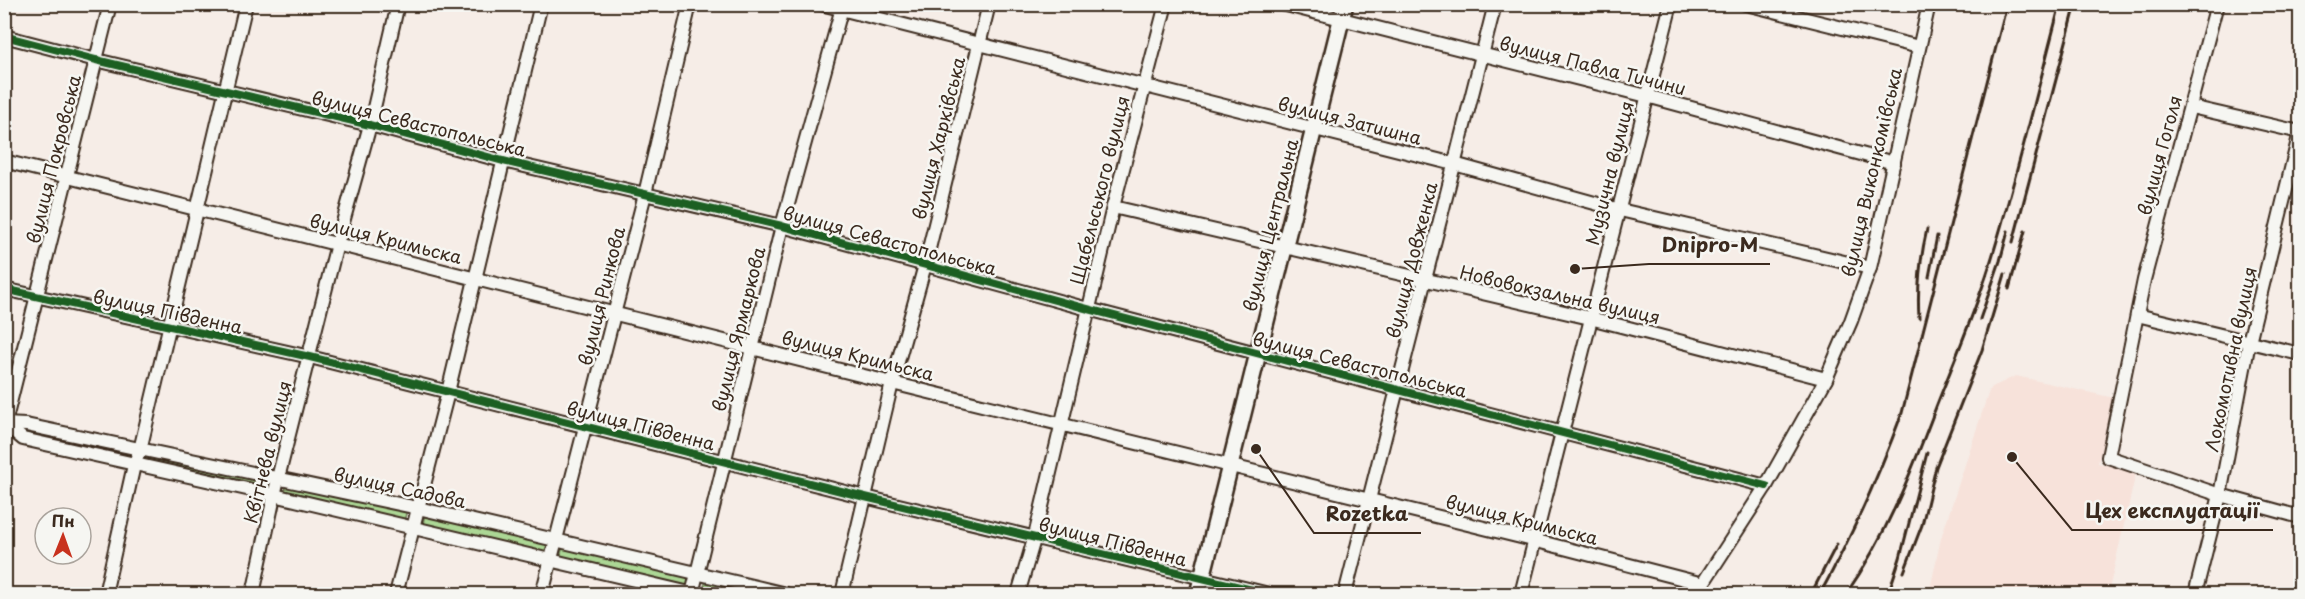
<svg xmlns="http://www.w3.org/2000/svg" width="2305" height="599" viewBox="0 0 2305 599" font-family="'Playpen Sans',sans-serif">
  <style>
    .built { fill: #f7e2da }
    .green { fill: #acd795; stroke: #74805a; stroke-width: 1.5 }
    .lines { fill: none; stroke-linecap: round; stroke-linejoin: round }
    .minor-casing { stroke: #3b2a1e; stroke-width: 16 }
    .major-casing { stroke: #3b2a1e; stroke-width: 20 }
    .minor { stroke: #f6f6f2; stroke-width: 12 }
    .major { stroke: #f6f6f2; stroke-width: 15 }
    .rail { stroke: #3b2a1e; stroke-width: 3 }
    .cycleway-casing { stroke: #f6f6f2; stroke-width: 11 }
    .cycleway { stroke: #1b5e20; stroke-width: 8 }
    .labels { text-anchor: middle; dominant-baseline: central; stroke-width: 5; stroke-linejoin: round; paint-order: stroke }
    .street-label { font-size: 18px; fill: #3b2a1e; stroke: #f6f6f2 }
    .leader { fill: none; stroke: #3b2a1e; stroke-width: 2 }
    .callout-dot { fill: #3b2a1e; stroke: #f6f6f2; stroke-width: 2 }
    .callout-label { font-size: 20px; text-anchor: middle; font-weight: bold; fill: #3b2a1e; stroke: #f6f6f2; stroke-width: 5; stroke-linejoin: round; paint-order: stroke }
  </style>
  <rect width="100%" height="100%" fill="#f6ede7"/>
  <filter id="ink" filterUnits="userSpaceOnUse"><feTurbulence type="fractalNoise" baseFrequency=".0167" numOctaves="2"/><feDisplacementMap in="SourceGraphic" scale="12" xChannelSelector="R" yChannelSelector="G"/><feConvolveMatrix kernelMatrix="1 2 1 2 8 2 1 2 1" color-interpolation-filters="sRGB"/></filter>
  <g filter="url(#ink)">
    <!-- built -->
    <path class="built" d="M2016 376 2114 398 2098 463 2136 473 2108 594H1929L1941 538 1990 388Z"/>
    <!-- green -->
    <g class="green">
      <path d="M23 430 133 451 131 460 22 433Z"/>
      <path d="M145 453 269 480 267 490 143 463Z"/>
      <path d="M287 483 407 510 404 521 284 494Z"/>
      <path d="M425 513 551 543 548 554 423 524Z"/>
      <path d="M563 546 690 577 688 588 560 557Z"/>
      <path d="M706 580 767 594H716L703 591Z"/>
    </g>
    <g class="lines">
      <!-- minor casing -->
      <g class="minor-casing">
        <g id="minor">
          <path d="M821 4 1454 164 1620 210 1870 268"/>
          <path d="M1282 4 1647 96 1894 163"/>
          <path d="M1746 4 1919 47"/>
          <path d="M2217 4 2144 280 2108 457 2220 495 2300 517"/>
          <path d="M4 36 96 60 370 125 503 161 782 226 1088 309 1766 486"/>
          <path d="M2191 107 2300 132 2249 342 2220 495 2195 594"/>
          <path d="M4 161 892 383 1533 540 1703 584"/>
          <path d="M1113 207 1590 318 1826 379"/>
          <path d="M4 289 310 357 865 497 1269 594"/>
          <path d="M2137 315 2300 354"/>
          <path d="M4 424 26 425 418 508 786 594"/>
          <path d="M5 424 23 439 274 495 694 594"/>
          <path d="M4 427 110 4"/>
          <path d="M105 594 134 465 140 450 246 4"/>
          <path d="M253 594 278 478 337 244 370 125 398 4"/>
          <path d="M396 594 448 392 541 4"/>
          <path d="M542 594 645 194 690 4"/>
          <path d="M692 594 782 226 843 4"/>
          <path d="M842 594 892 383 925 265 989 4"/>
          <path d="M1018 594 1035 536 1113 207 1166 4"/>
          <path d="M1345 594 1495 4"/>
          <path d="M1521 594 1671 4"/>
          <path d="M1696 594 1766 486 1826 379 1851 321 1870 268 1929 4"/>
        </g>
      </g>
      <!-- major casing -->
      <g class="major-casing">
        <path id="major" d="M1198 594 1345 4"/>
      </g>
      <!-- minor -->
      <use href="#minor" class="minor"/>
      <!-- major -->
      <use href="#major" class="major"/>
      <!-- rail -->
      <g class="rail">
        <path d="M2013 242 2076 4"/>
        <path d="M1929 277 1937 236"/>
        <path d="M2009 289 2025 231"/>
        <path d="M1919 318C1917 287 1920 259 1927 229"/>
        <path d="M1980 319 2000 261 2008 231"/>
        <path d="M1904 572 1922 525 1936 467 1982 350 2005 274"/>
        <path d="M1811 594 1837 544"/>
        <path d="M1820 594C1852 536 1879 475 1902 413L2007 4"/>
        <path d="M1846 594C1886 537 1911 473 1936 407 1954 361 1974 315 1989 267 2016 181 2037 92 2060 4"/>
        <path d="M1888 594 1900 558 1927 453"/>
      </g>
      <!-- cycleway casing -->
      <g class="cycleway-casing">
        <g id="cycleway">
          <path d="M4 36 96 60 370 125 503 161 782 226 1088 309 1766 486"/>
          <path d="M4 289 310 357 865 497 1269 594"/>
        </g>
      </g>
      <!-- cycleway -->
      <use href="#cycleway" class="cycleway"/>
    </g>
  </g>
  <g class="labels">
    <!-- street labels -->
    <g class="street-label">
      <text transform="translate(1593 65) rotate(14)">вулиця Павла Тичини</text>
      <text transform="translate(1350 120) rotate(14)">вулиця Затишна</text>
      <text transform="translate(419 123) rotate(14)">вулиця Севастопольська</text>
      <text transform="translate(938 138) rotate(-76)">вулиця Харківська</text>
      <text transform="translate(2159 155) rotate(-75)">вулиця Гоголя</text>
      <text transform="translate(53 159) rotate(-76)">вулиця Покровська</text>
      <text transform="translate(1871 172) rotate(-77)">вулиця Виконкомівська</text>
      <text transform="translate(1609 173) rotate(-76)">Музична вулиця</text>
      <text transform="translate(1099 190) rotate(-76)">Щабельського вулиця</text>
      <text transform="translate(1270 225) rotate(-76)">вулиця Центральна</text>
      <text transform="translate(386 238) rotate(14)">вулиця Кримьска</text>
      <text transform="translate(890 240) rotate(15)">вулиця Севастопольська</text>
      <text transform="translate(1411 260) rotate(-76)">вулиця Довженка</text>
      <text transform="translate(1560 294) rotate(13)">Нововокзальна вулиця</text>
      <text transform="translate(601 296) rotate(-76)">вулиця Ринкова</text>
      <text transform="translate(168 311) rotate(12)">вулиця Південна</text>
      <text transform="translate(738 329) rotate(-76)">вулиця Ярмаркова</text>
      <text transform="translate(858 355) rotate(14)">вулиця Кримьска</text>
      <text transform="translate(2230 359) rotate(-78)">Локомотивна вулиця</text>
      <text transform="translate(1360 364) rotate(14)">вулиця Севастопольська</text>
      <text transform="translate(641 425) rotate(14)">вулиця Південна</text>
      <text transform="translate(267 452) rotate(-76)">Квітнева вулиця</text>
      <text transform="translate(400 487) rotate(12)">вулиця Садова</text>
      <text transform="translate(1522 519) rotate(14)">вулиця Кримьска</text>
      <text transform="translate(1113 541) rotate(14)">вулиця Південна</text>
    </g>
  </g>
  <!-- callouts -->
  <path class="leader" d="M1575 269L1649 264H1770M2012 457L2072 530H2273M1256 449L1314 533H1421"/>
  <g class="callout-dot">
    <circle cx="1575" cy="269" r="6"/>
    <circle cx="2012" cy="457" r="6"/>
    <circle cx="1256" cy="449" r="6"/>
  </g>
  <g class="callout-label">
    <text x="1710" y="252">Dnipro-M</text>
    <text x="2172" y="518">Цех експлуатації</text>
    <text x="1367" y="521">Rozetka</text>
  </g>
  <!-- margin -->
  <rect width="2305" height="599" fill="none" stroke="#f6f6f2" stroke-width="24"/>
  <rect x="12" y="12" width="2281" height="575" fill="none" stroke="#3b2a1e" stroke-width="2" filter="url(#ink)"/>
  <!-- north arrow -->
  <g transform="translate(63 536) rotate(1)"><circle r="28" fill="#f6f6f2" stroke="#aba49d" stroke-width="1.5"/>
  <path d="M0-4.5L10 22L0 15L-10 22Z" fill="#c8321e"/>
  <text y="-9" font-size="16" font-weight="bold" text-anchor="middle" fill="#3b2a1e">Пн</text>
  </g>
</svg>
